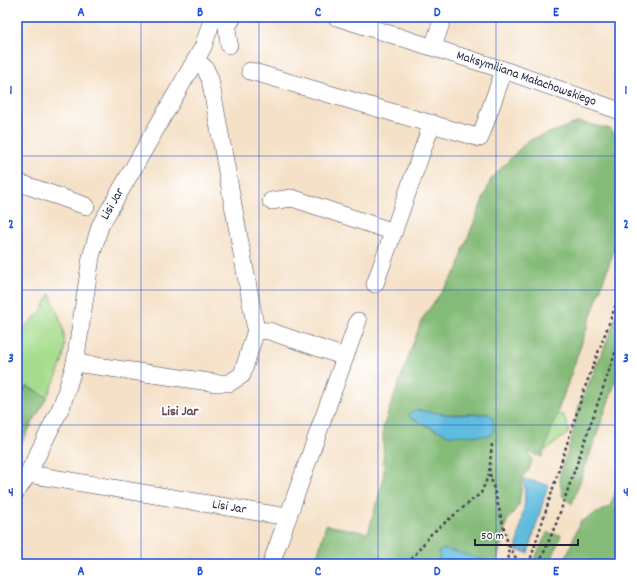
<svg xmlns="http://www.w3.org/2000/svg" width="637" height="581" viewBox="0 0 637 581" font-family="Dekko,sans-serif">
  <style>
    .green { fill: #a5db8c; stroke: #647e64 }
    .forest { fill: #84bb78; stroke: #536e5a; fill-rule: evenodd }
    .water { fill: #60bcde; stroke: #416f8c }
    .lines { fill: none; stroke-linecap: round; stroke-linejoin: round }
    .minor-casing { stroke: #423f50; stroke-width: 18 }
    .path { stroke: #423f50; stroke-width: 2.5; stroke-dasharray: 3 3; stroke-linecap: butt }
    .minor { stroke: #fff; stroke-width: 17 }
    .grid { fill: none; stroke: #1d4ed8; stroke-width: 1; stroke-opacity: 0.55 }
    .labels { text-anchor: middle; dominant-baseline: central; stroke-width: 4; stroke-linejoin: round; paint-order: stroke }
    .street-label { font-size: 13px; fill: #22223b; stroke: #fff }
    .neighbourhood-label { font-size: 14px; font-weight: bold; fill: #644956; stroke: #fff }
    .neatline { fill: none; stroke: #1d4ed8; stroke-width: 1.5 }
    .grid-label { font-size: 13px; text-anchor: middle; font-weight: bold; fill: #1d4ed8 }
  </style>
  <rect width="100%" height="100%" fill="#fff"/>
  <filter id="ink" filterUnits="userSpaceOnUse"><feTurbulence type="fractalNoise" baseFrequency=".025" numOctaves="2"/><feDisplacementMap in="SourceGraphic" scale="8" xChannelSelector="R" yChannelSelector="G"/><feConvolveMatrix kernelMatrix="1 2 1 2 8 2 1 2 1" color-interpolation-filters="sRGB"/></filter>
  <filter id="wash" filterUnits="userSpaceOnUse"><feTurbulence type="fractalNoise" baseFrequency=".012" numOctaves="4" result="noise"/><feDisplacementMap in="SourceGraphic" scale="16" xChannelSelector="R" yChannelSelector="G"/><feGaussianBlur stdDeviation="0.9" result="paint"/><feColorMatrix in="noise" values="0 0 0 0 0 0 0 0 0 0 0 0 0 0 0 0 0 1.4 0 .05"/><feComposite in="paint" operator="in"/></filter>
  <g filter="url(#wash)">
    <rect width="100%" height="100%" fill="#f5e1c7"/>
    <!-- green -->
    <g class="green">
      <path d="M50 294C70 341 70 350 47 397L27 386 17 397V336L42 310Z"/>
      <path d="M556 413 564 416 569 430 567 434 546 450 529 453 525 446Z"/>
    </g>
    <!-- forest -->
    <g class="forest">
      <path d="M579 122 611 129 620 142V233L542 457 527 452 532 459 529 470 523 476 519 505 507 521 496 564 445 549 439 551 440 564H315L326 525 368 533 384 477 383 427 422 319 458 269 463 250 491 179 527 141ZM409 414H489L435 430 410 417Z"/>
      <path d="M620 306V369L572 504 563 497 559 477 571 441 579 406 605 346Z"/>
      <path d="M27 386 47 397 17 451V397Z"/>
      <path d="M620 481V564H573L566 557 580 522 610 506Z"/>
      <path d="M547 533 561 535 550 564H532Z"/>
    </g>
    <!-- water -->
    <g class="water">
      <path d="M415 410 453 415 489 414 493 418 494 431 490 436 448 435 409 417V414Z"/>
      <path d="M524 479 548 485 528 553 516 550 525 501Z"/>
      <path d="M445 549 492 562V564H440L439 551Z"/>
    </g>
  </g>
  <g filter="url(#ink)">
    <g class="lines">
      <!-- minor casing -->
      <g class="minor-casing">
        <g id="minor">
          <path id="s1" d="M336 17 504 70 620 111"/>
          <path d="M229 45 227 27 233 17"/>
          <path d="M433 47 443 17"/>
          <path d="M196 60 205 68 210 79 256 330 269 331 345 357"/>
          <path d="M250 71 480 138 504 70"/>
          <path d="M17 182 86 206"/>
          <path d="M271 201 292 198 394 232"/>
          <path d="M375 284 432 123"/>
          <path d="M75 363 216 383H229L242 375 256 330"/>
          <path id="s2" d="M28 474 288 517"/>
          <path id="s3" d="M17 491 28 474 62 405 75 363 91 257 100 226 203 47 213 17"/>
          <path d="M271 564 358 321"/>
        </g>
      </g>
      <!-- path -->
      <g class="path">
        <path d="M490 474 508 544 509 564"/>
        <path d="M509 545 519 564"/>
        <path d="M408 564 431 534 481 493 489 474 492 444"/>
        <path d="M529 564 584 390 620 294"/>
        <path d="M539 564 556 524 620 339"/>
      </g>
      <!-- minor -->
      <use href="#minor" class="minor"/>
    </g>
  </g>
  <!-- grid -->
  <path class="grid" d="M141 17V564M259 17V564M378 17V564M496 17V564M17 156H620M17 290H620M17 425H620"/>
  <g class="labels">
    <!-- street labels -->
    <g class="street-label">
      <text stroke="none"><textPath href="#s1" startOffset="200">Maksymiliana Małachowskiego</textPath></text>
      <text stroke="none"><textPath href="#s3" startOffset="306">Lisi Jar</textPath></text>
      <text stroke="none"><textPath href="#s2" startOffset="204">Lisi Jar</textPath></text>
    </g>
    <!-- neighbourhood labels -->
    <g class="neighbourhood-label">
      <text x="180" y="412">Lisi Jar</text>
    </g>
  </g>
  <!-- margin -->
  <rect width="637" height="581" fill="none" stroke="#fff" stroke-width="44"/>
  <!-- scale -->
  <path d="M475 539v6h103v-6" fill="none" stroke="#22223b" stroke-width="2"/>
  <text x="481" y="539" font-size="12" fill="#22223b" stroke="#ffffff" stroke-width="3" paint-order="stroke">50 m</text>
  <rect x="22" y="22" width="593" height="537" class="neatline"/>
  <g class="grid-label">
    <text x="81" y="16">A</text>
    <text x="200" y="16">B</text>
    <text x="318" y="16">C</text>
    <text x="437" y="16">D</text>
    <text x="556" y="16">E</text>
    <text x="11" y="94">1</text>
    <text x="626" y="94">1</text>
    <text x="11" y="228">2</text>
    <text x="626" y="228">2</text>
    <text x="11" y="362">3</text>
    <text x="626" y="362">3</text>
    <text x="11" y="496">4</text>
    <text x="626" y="496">4</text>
    <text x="81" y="575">A</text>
    <text x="200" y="575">B</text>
    <text x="318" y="575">C</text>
    <text x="437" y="575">D</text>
    <text x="556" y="575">E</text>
  </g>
</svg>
